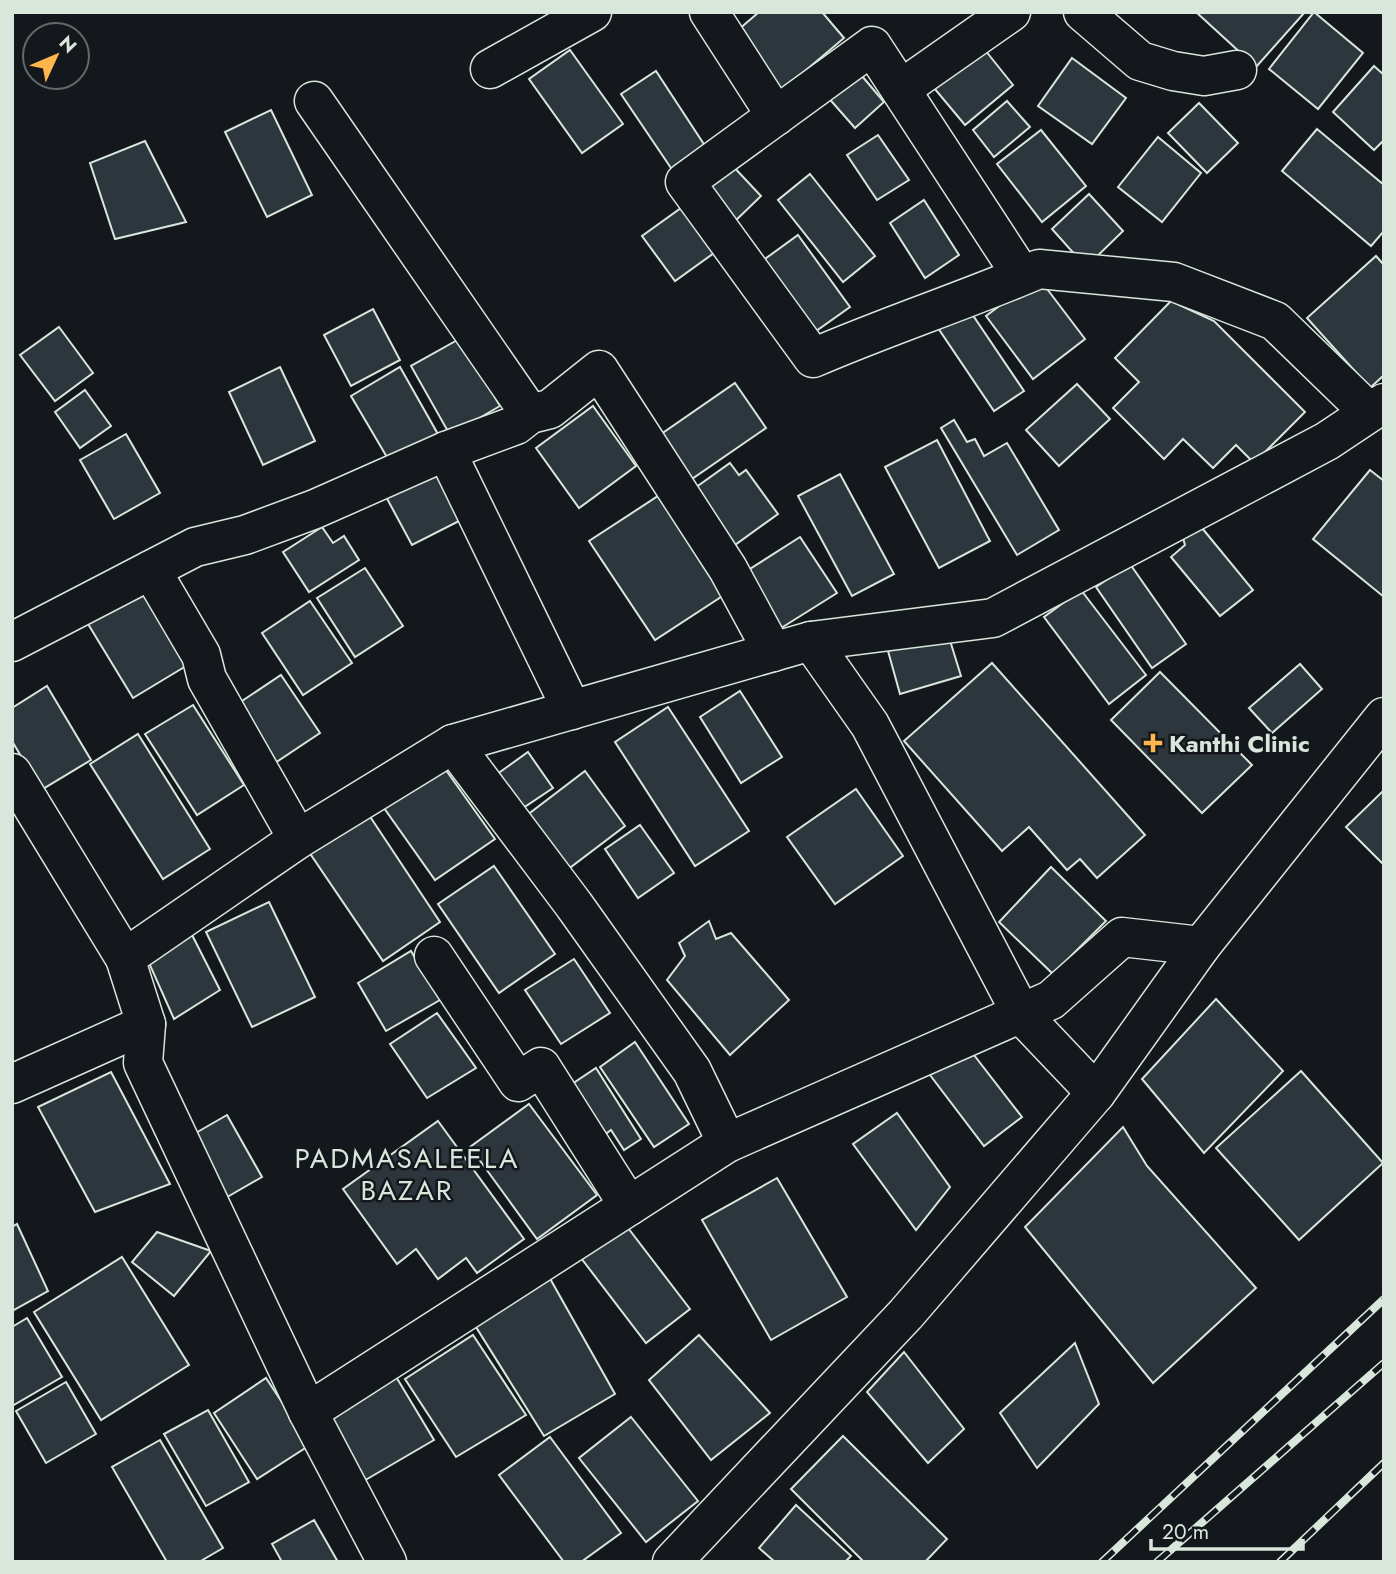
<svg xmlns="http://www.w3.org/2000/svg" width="1396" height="1574" viewBox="0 0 1396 1574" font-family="Jost,sans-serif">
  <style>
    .building { fill: #2c363c; stroke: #d8e6dc; stroke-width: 2 }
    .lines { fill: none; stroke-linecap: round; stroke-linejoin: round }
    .minor-casing { stroke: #d8e6dc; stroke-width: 41 }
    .minor { stroke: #14181c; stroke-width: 38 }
    .rail-casing { stroke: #d8e6dc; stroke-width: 8 }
    .rail { stroke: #14181c; stroke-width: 5; stroke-dasharray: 16; stroke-linecap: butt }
    .poi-dot { fill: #ffb74d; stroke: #14181c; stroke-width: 2.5 }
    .labels { text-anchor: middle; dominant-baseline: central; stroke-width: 5; stroke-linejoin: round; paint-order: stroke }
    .poi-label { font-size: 24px; font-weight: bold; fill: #d8e6dc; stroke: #14181c; text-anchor: start }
    .quarter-label { font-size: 28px; letter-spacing: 2px; fill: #d8e6dc; stroke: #14181c }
  </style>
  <rect width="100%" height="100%" fill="#14181c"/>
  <!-- building -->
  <g class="building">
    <path d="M759 12H822L844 38 779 93 731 36Z"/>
    <path d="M1196 12H1305L1256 67Z"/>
    <path d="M1314 12 1363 53 1318 109 1269 69Z"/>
    <path d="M981 45 1013 85 965 125 929 82Z"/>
    <path d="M570 50 623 124 582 153 529 79Z"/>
    <path d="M1072 58 1126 98 1092 144 1038 106Z"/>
    <path d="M1374 66 1384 75V140L1374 150 1333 112Z"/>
    <path d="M856 69 884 102 855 128 826 95Z"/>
    <path d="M656 71 709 152 675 174 621 94Z"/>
    <path d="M1007 101 1030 127 994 157 973 130Z"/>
    <path d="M1199 103 1238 143 1207 173 1168 133Z"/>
    <path d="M271 110 312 195 267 217 225 132Z"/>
    <path d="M1317 129 1384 185V231L1371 246 1282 171Z"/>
    <path d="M1041 130 1086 186 1042 222 997 164Z"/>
    <path d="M878 135 909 180 877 200 847 155Z"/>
    <path d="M1158 137 1201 173 1162 222 1118 187Z"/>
    <path d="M145 141 186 222 115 239 90 163Z"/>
    <path d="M730 163 761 196 731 225 699 193Z"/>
    <path d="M810 174 875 256 843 282 778 200Z"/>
    <path d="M1089 194 1123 231 1086 267 1052 229Z"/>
    <path d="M924 200 959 255 925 278 890 223Z"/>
    <path d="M688 203 721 248 675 281 642 236Z"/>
    <path d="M798 235 850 307 809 336 758 264Z"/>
    <path d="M1376 256 1384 265V375L1370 388 1307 318Z"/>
    <path d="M1038 277 1085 339 1033 379 986 316Z"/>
    <path d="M1171 301 1214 321 1305 412 1254 463 1236 445 1213 468 1183 439 1164 459 1113 408 1139 382 1115 358Z"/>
    <path d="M968 308 1024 391 994 411 938 328Z"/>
    <path d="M373 309 400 360 351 386 324 335Z"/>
    <path d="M59 327 93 373 55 401 20 355Z"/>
    <path d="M461 338 500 406 450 435 411 366Z"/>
    <path d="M280 367 315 441 263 465 229 392Z"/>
    <path d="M400 367 439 436 391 464 351 396Z"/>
    <path d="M735 383 766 428 686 483 654 439Z"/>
    <path d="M1077 384 1110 419 1059 466 1026 430Z"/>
    <path d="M85 390 111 426 80 448 55 412Z"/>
    <path d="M593 406 636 466 579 508 536 448Z"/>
    <path d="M954 420 967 442 975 439 984 456 1007 443 1059 530 1017 555 941 428Z"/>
    <path d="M126 434 160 493 114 519 80 460Z"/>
    <path d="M937 440 990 541 939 568 885 467Z"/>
    <path d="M730 463 739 475 746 470 778 514 728 550 688 493Z"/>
    <path d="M436 467 463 519 412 545 384 493Z"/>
    <path d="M1370 470 1384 481V597L1313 539Z"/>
    <path d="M840 474 894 574 852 596 798 496Z"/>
    <path d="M658 496 724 595 655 640 589 541Z"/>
    <path d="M322 527 333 543 344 536 359 560 309 592 283 552Z"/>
    <path d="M1202 528 1253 590 1220 616 1171 557 1185 545 1182 535Z"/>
    <path d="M800 537 837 593 778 630 742 574Z"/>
    <path d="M1130 564 1186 644 1152 668 1096 587Z"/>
    <path d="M365 568 403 626 355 657 317 598Z"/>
    <path d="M141 579 191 663 133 698 82 614Z"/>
    <path d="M1081 590 1146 675 1109 704 1044 617Z"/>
    <path d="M310 601 352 663 303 695 262 633Z"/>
    <path d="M948 634 961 676 900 694 888 651Z"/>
    <path d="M992 663 1145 835 1097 878 1080 859 1067 870 1029 827 1002 851 904 741Z"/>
    <path d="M1300 664 1322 689 1272 733 1249 708Z"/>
    <path d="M1160 672 1252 765 1202 813 1111 720Z"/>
    <path d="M281 675 320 733 272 765 233 707Z"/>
    <path d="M47 686 91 760 41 790 12 741V708Z"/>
    <path d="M740 691 782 757 741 783 700 717Z"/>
    <path d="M193 705 244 785 197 815 145 734Z"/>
    <path d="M668 707 749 831 695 866 615 742Z"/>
    <path d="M138 734 210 849 163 879 90 764Z"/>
    <path d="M528 752 553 788 517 812 493 777Z"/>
    <path d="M443 766 495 839 435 880 384 808Z"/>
    <path d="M585 771 625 826 563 873 522 819Z"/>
    <path d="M856 789 903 856 835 904 787 837Z"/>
    <path d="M1384 790V865L1346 827Z"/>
    <path d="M367 812 440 922 383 961 309 852Z"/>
    <path d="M640 825 674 873 638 898 605 849Z"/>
    <path d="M494 866 555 954 499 993 438 904Z"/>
    <path d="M1051 867 1106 921 1053 974 999 922Z"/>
    <path d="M269 902 315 997 252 1027 206 932Z"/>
    <path d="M709 921 716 939 731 933 789 1000 730 1055 667 980 685 956 679 943Z"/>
    <path d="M188 927 220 990 174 1019 145 954Z"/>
    <path d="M411 951 440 1000 386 1031 358 983Z"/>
    <path d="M574 959 610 1013 561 1044 525 990Z"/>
    <path d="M1216 999 1283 1071 1204 1153 1142 1079Z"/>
    <path d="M437 1013 476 1068 427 1098 390 1044Z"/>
    <path d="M635 1042 689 1124 654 1147 600 1067Z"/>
    <path d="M967 1046 1022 1117 984 1146 930 1075Z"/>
    <path d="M596 1068 641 1139 624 1150 611 1130 599 1139 566 1088Z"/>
    <path d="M1301 1071 1383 1163 1299 1240 1216 1148Z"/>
    <path d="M111 1072 170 1184 95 1212 38 1107Z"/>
    <path d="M529 1104 597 1195 537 1239 470 1147Z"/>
    <path d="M897 1113 950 1187 916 1230 853 1144Z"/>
    <path d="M227 1115 262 1177 222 1200 187 1138Z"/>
    <path d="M438 1121 524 1239 477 1273 466 1258 438 1279 416 1249 397 1264 343 1189Z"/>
    <path d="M1123 1127 1147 1166 1256 1288 1153 1383 1025 1227Z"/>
    <path d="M777 1178 847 1297 771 1340 702 1220Z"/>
    <path d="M17 1224 48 1291 12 1311V1227Z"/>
    <path d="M625 1224 690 1309 646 1343 581 1258Z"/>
    <path d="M157 1232 211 1251 174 1296 132 1262Z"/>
    <path d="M122 1257 189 1365 101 1420 34 1312Z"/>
    <path d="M548 1275 615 1394 544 1436 471 1319Z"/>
    <path d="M27 1318 62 1377 12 1406V1327Z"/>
    <path d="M473 1335 526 1415 456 1457 405 1379Z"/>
    <path d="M699 1335 770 1413 711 1460 649 1380Z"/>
    <path d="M1075 1343 1099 1404 1037 1468 1000 1413Z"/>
    <path d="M904 1352 964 1429 928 1463 867 1392Z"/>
    <path d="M395 1375 434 1440 362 1482 323 1418Z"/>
    <path d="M266 1378 310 1445 257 1479 214 1413Z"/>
    <path d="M66 1382 96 1434 46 1463 16 1411Z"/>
    <path d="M208 1410 249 1482 206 1506 164 1434Z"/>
    <path d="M631 1417 698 1501 646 1542 579 1458Z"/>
    <path d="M843 1436 947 1539 925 1562H864L791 1489Z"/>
    <path d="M550 1437 621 1533 581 1562H564L499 1475Z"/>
    <path d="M160 1440 223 1548 199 1562H167L112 1467Z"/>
    <path d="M796 1505 851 1556 845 1562H775L759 1548Z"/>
    <path d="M314 1520 338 1562H282L272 1544Z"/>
  </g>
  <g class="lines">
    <!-- minor casing -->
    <g class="minor-casing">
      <g id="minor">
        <path d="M709 12 776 116"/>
        <path d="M1083 12 1140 61 1173 71 1204 76 1237 70"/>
        <path d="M490 69 592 12"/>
        <path d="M901 89 1011 12"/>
        <path d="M314 101 530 414"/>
        <path d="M1022 276 872 46 685 182 813 358C887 326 964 301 1039 269L1174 282 1275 321 1369 412"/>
        <path d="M446 451 572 710"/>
        <path d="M151 570 201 655 207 679 298 839"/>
        <path d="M811 641 870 725 1022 1015 1096 1093"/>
        <path d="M12 642 195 547 245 535 315 509 446 451 516 425 530 414 550 409 599 370 728 569 773 652"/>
        <path d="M453 744 574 905 692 1071 727 1143"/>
        <path d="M12 773 125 958 146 1024 143 1063 308 1412 387 1562"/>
        <path d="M434 956 518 1082 541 1067 629 1206"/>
        <path d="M125 958 298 839 453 744 811 641 993 618 1327 441 1384 403"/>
        <path d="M12 1084 146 1024"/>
        <path d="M308 1412 727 1143 1051 1000 1122 937 1201 946"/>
        <path d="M672 1562 906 1314 1096 1093 1201 946 1384 717"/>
      </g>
    </g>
    <!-- minor -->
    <use href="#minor" class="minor"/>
    <!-- rail casing -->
    <g class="rail-casing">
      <g id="rail">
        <path d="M1102 1562 1384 1299"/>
        <path d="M1157 1562 1384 1363"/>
        <path d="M1280 1562 1384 1463"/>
      </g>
    </g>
    <!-- rail -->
    <use href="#rail" class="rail"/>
  </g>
  <!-- markers -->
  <path class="poi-dot" d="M1149.5 732.5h7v7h7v7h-7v7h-7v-7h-7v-7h7z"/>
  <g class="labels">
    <!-- poi labels -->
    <g class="poi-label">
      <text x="1169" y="743">Kanthi Clinic</text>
    </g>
    <!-- quarter labels -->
    <g class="quarter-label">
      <text x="407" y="1158">PADMASALEELA<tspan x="407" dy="32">BAZAR</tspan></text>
    </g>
  </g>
  <!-- border -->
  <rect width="1396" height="1574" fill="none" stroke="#d8e6dc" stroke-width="28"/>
  <!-- north arrow -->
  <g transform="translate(56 56) rotate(46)"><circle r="33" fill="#14181c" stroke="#626a69" stroke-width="2"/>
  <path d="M0-5L12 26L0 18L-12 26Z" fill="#ffb74d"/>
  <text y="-10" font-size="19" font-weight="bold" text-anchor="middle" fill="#d8e6dc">N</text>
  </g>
  <!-- scale -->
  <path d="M1151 1539v10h152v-10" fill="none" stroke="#d8e6dc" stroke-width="3.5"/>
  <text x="1162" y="1539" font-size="21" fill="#d8e6dc" stroke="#14181c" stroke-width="5" paint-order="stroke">20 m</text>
</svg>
